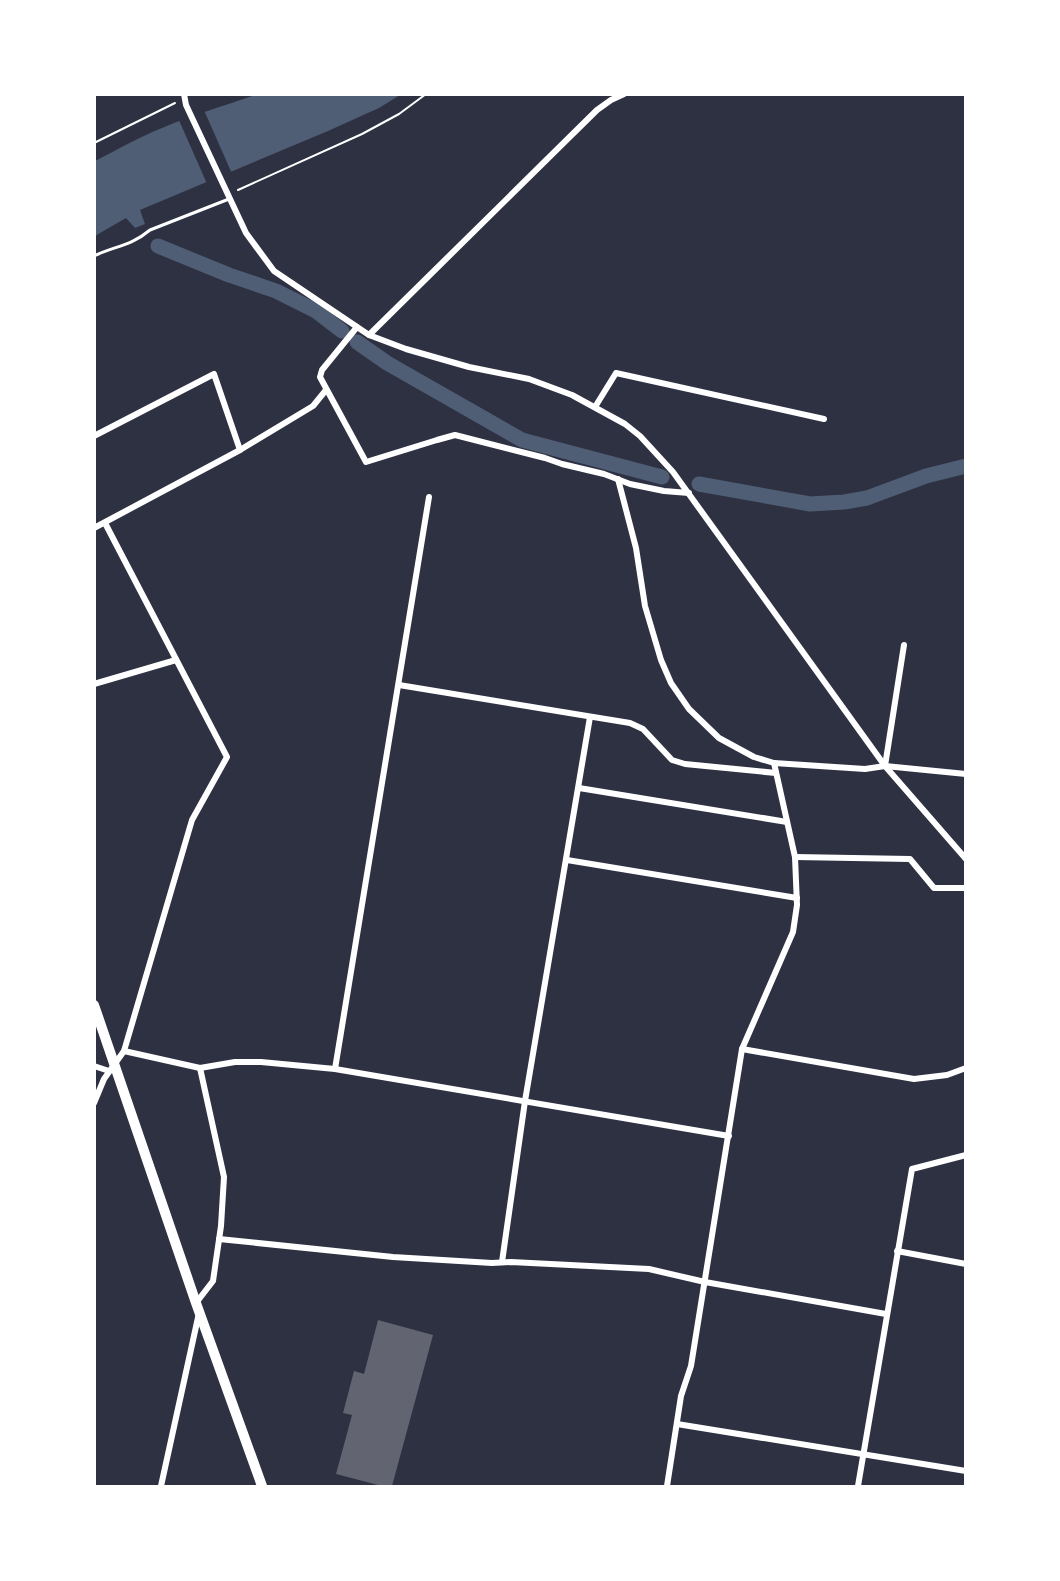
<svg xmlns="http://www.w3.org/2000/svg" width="1060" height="1581" viewBox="0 0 1060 1581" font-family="Ubuntu,sans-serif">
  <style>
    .water { fill: #4f5d75 }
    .pier { fill: #2d3142 }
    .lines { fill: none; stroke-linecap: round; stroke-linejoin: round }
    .canal { stroke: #4f5d75; stroke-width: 15 }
    .building { fill: #626471 }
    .path { stroke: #fff; stroke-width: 2 }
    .service { stroke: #fff; stroke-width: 3 }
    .minor { stroke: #fff; stroke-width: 6 }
    .primary { stroke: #fff; stroke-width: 10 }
  </style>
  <rect width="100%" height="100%" fill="#2d3142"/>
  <!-- water -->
  <path class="water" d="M255 95H400L379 108 328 131 140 210 145 224 135 228 126 218 95 236V161C117 150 139 137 162 128 192 115 224 106 255 95Z"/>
  <!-- pier -->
  <path class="pier" d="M203 108 233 176 208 186 178 118Z"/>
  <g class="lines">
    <!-- canal -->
    <g class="canal">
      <path d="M158 246 229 275 276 291 316 311 342 331"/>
      <path d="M357 342 387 363 522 440 662 477"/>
      <path d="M699 484 810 504 844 502 867 498 926 476 966 466"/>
    </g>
  </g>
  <!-- building -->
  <path class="building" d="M378 1320 433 1335 392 1486H382L336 1474 352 1415 343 1413 354 1371 364 1374Z"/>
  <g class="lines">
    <!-- path -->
    <g class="path">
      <path d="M94 143 175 103"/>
      <path d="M238 190 362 134 399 114 426 94"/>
    </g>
    <!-- service -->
    <path class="service" d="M94 256C115 246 131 246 150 230L229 199"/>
    <!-- minor -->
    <g class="minor">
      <path d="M184 94 186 105 246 233 274 271 369 335 406 349 469 367 529 379 572 395 625 424 640 436 673 472 885 766 966 859"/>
      <path d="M357 327 322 370 320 377 366 462 437 440 455 435 545 458 562 464 604 474 630 484 664 491 689 493"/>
      <path d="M369 335 597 110 611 100 624 94"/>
      <path d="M595 407 616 373 824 419"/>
      <path d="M94 436 214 374 240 450"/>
      <path d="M618 479 636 548 645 606 661 660 671 683 689 709 719 738 754 757 774 763 865 769 885 766 966 774"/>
      <path d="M94 528 240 450 313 406 326 390"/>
      <path d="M94 684 176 660"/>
      <path d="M399 685 630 723 643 729 672 760 685 764 776 773"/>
      <path d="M885 766 904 645"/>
      <path d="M579 788 787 822"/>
      <path d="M795 857 910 859 934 888H966"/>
      <path d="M567 860 797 898"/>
      <path d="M742 1049 914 1079 947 1075 966 1068"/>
      <path d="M124 1051 200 1068 235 1062H261L335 1069 729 1136"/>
      <path d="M94 1066 109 1071"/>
      <path d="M335 1069 429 497"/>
      <path d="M94 1103 104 1079 124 1051 192 820 227 757 105 523"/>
      <path d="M219 1239 393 1257 492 1263 511 1262 649 1269 705 1282 886 1314"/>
      <path d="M897 1251 966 1264"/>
      <path d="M502 1262 525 1101 590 717"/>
      <path d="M196 1303 213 1281 221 1226 224 1177 200 1068"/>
      <path d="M677 1424 966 1471"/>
      <path d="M161 1486 199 1313"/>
      <path d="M667 1486 681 1396 691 1366 742 1049 793 932 797 905 795 857 774 763"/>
      <path d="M858 1486 912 1169 966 1155"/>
    </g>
    <!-- primary -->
    <path class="primary" d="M94 1005 196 1303 262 1486"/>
  </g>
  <!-- border -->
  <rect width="1060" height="1581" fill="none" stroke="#ffffff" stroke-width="192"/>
</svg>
